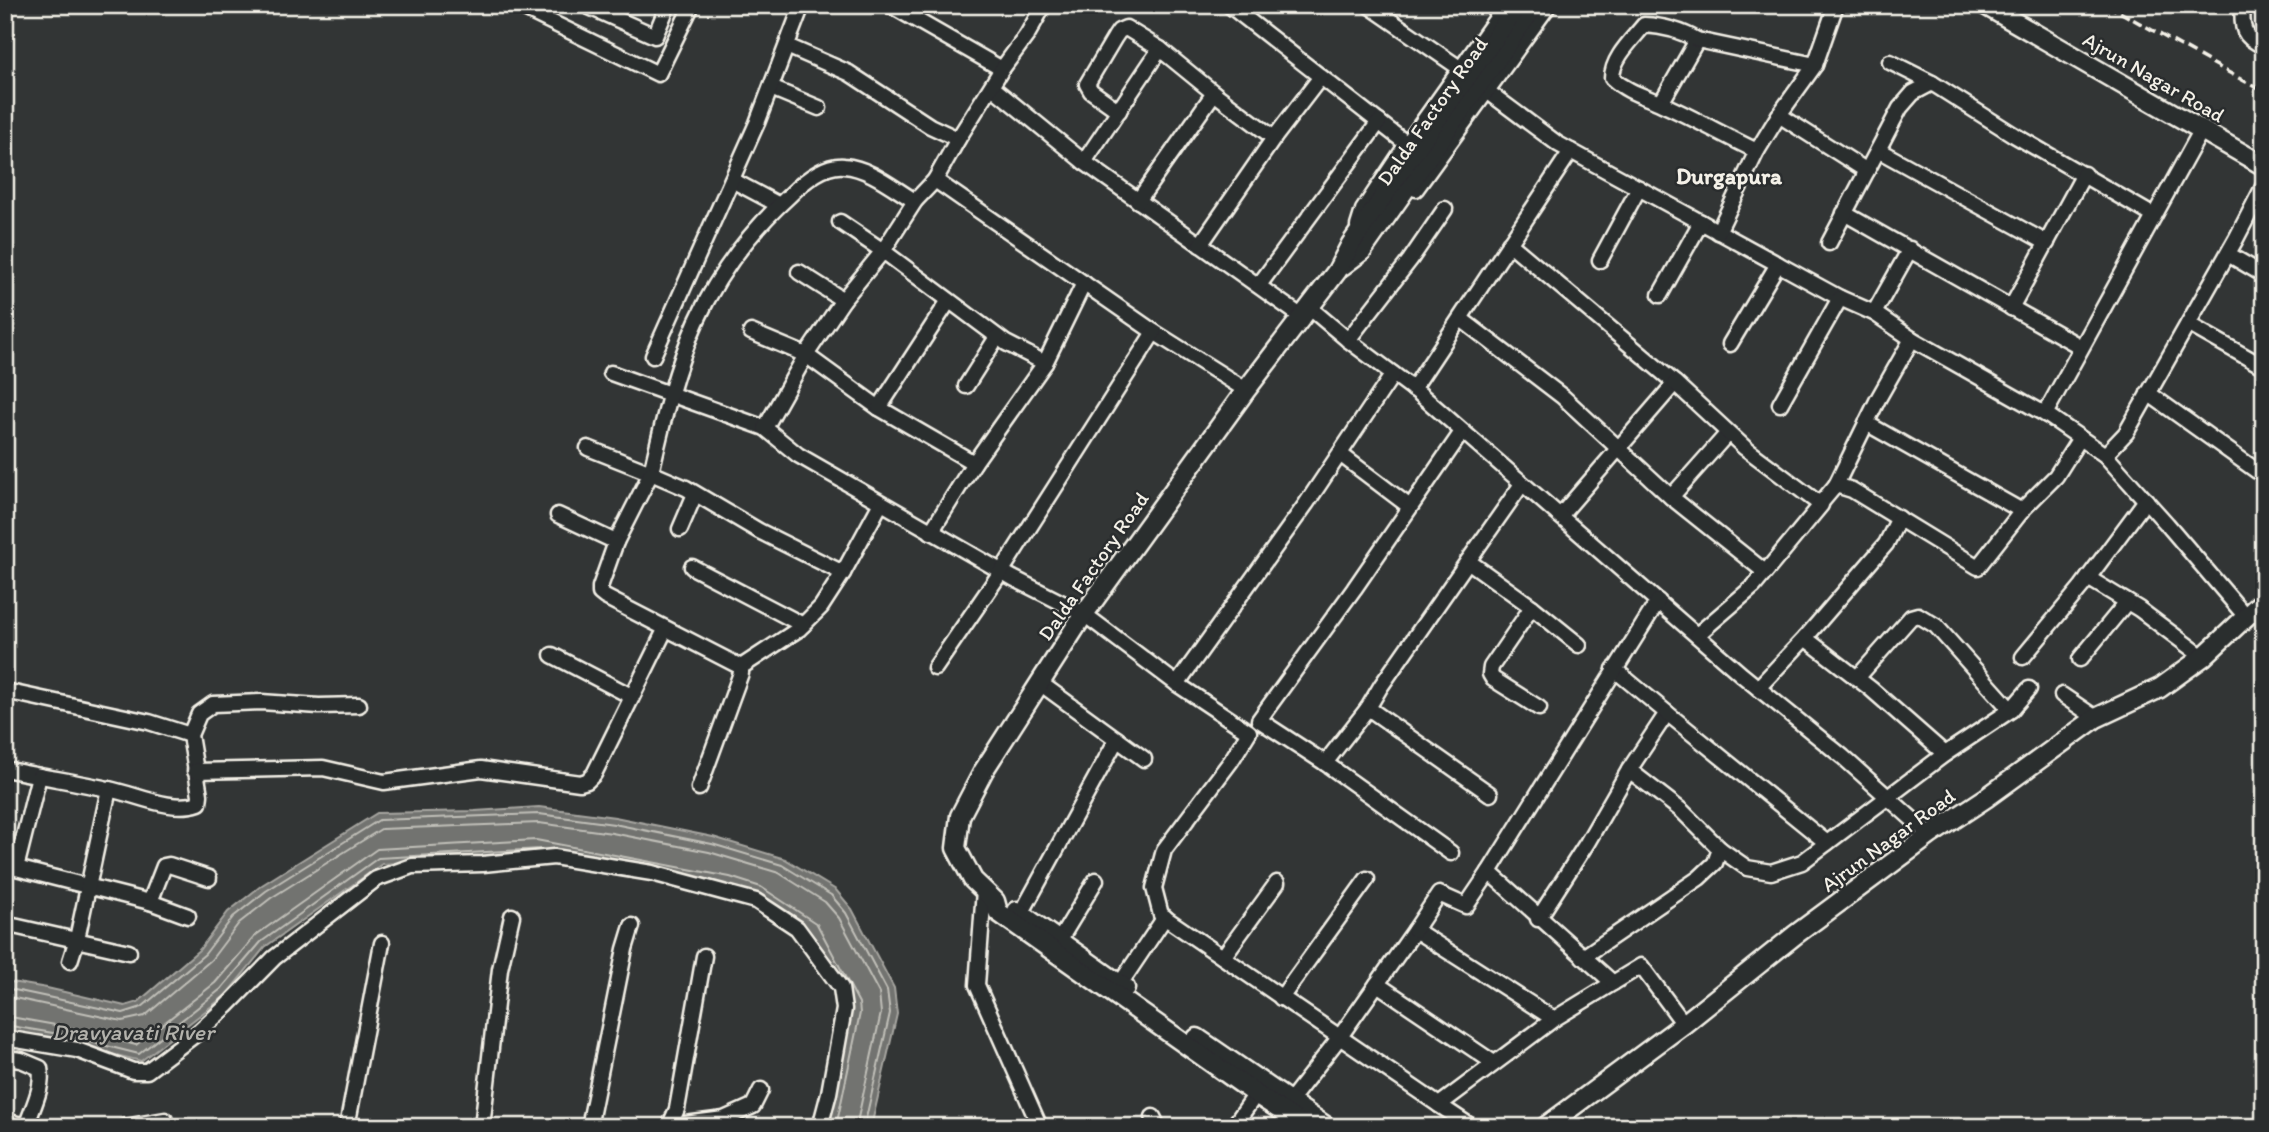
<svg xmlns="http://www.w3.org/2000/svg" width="2269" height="1132" viewBox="0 0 2269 1132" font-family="Itim,sans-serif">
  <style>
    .water { fill: #727370; stroke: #a6a5a0; stroke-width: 2 }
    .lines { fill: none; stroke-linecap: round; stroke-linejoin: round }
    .shore { stroke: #c0bfb8; stroke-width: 2 }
    .minor-casing { stroke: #f4f1e8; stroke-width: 19 }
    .tertiary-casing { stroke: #f4f1e8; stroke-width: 23 }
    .minor { stroke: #2a2d2e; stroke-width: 14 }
    .tertiary { stroke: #2a2d2e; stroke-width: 18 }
    .rail { stroke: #f4f1e8; stroke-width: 3.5; stroke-dasharray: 10 5; stroke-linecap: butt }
    .labels { text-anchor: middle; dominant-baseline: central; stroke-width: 5; stroke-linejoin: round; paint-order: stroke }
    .street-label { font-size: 21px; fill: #f4f1e8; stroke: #2a2d2e }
    .neighbourhood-label { font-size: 23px; font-weight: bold; fill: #f4f1e8; stroke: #2a2d2e }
    .water-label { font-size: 23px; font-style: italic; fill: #b3b2ac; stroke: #2a2d2e }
  </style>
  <rect width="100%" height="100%" fill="#323535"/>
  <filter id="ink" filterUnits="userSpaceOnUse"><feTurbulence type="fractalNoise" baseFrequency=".0143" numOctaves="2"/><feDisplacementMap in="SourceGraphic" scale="14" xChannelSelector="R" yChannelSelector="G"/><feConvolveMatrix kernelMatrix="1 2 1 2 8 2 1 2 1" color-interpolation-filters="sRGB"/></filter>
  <g filter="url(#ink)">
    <!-- water -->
    <path class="water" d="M539 807 615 817 713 837 785 859 836 890 852 909 894 988 897 1014 871 1127H820L845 1010 807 935 753 900 535 855 382 864 265 947 226 995 141 1061 57 1041 5 1031V981L47 988 125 1006 138 1002 200 949 228 912 262 885 377 813 475 811Z"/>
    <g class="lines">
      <!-- shore -->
      <g class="shore">
        <path d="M5 988 123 1013 142 1007 205 954 233 917 266 891 379 820 539 814 614 824 712 844 782 865 831 895 846 913 887 990 890 1013 864 1127"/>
        <path d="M5 996 122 1021 145 1016 211 960 239 923 271 898 381 829 539 823 612 833 709 852 779 873 825 902 839 918 879 993 881 1013 856 1127"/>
        <path d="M5 1016 61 1026 136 1045 215 983 256 935 377 849 536 840 730 877 761 887 817 924 859 1003 860 1013 836 1127"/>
        <path d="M5 1025 59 1034 139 1054 221 989 261 942 378 858 542 849"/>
      </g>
      <!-- minor casing -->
      <g class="minor-casing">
        <g id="minor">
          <path d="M516 5 658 74 692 5"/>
          <path d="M585 5 655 36 668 5"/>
          <path d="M890 5 1002 69"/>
          <path d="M1229 5 1407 144"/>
          <path d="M1368 5 1461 69"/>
          <path d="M2243 5C2241 27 2242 37 2264 46"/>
          <path d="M787 46 849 73 930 126 958 139"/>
          <path d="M1890 62 1932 83 2014 135 2154 216"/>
          <path d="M992 87 1084 162 1302 317"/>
          <path d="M771 88 819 108"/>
          <path d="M1487 91 1558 144 1840 298 1874 313 1912 339 2050 417 2105 455 2167 524 2247 618"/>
          <path d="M1661 103 1697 40"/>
          <path d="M1119 111 1091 91 1087 84 1115 37 1119 31 1126 28 1160 49 1214 93 1274 138"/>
          <path d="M1779 115 1867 171"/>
          <path d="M1878 150 2047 243"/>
          <path d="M1757 151C1725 136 1694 118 1662 104 1644 96 1627 92 1612 78 1612 58 1632 40 1644 25 1664 26 1680 30 1697 40L1815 65"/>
          <path d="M1084 162 1160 49"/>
          <path d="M732 180 779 205"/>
          <path d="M935 180 1154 332 1246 390"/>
          <path d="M1416 189 1549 5"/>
          <path d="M1138 201 1214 93"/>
          <path d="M1844 213 2081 347"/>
          <path d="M840 222 883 251 1006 343 1045 363 974 463"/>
          <path d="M1358 226 1363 210 1407 144 1506 5"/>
          <path d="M1718 232 1757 151 1779 115 1815 65 1836 5"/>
          <path d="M1509 243 1675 383 1560 516"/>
          <path d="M1829 243 1900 108 1913 93 1932 83"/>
          <path d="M1200 245 1274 138 1320 78"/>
          <path d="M2228 254 2264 275"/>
          <path d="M1600 260 1639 188"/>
          <path d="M799 272 843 300"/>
          <path d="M1259 285 1379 122"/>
          <path d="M1660 295 1701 222"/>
          <path d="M1310 308 1348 340 1420 394 1742 675 1843 757 1930 835"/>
          <path d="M2011 308 2084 174"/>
          <path d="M1874 313 1910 249"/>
          <path d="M1461 319 1563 397 1671 497 1728 433"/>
          <path d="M2188 324 2264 367"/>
          <path d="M751 332 806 355 879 408 974 463 931 532"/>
          <path d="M1348 340 1410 260 1445 209"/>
          <path d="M1730 344 1778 264"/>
          <path d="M653 356 757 123 802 5"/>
          <path d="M1045 363 1084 283"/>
          <path d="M611 373 765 428 798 455 1013 578 1084 614 1177 684 1249 732 1231 761 1164 850 1154 888 1161 915 1439 1105 1554 1019 1415 930 1339 1038 1290 1101"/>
          <path d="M1675 383 1745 448 1821 505 1754 586 1697 635"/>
          <path d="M966 386 997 337"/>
          <path d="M1413 389 1571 151"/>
          <path d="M2148 393 2264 476"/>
          <path d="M1780 404 1840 298"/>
          <path d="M879 408 948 302"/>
          <path d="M2045 414 2201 131"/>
          <path d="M1866 423 2022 511"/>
          <path d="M765 428 806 355 843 300 883 251 915 201 935 180 958 139 1002 69 1027 35 1044 5"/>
          <path d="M588 448 651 473C677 359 699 278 789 196 802 183 824 164 844 166 870 168 893 188 915 201"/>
          <path d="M1340 454 1410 507"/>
          <path d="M2105 455 2126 433 2236 239 2264 185"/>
          <path d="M1522 484 1468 561 1532 607 1491 667 1490 674 1493 679 1539 708"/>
          <path d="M1836 485 1878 399 1912 339"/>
          <path d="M1671 497 1765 572"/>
          <path d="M1820 504 1836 485 1852 490 1978 567 2025 507 2056 476 2080 438"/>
          <path d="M558 515 616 542 651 473 686 488 759 531 843 573 881 503"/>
          <path d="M680 529 695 494"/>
          <path d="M616 542 600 587V593L605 597 741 667 799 629 821 607 843 573"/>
          <path d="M1468 561 1381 686 1368 708 1490 794"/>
          <path d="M692 567 803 625"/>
          <path d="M2088 578 2139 609 2203 657"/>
          <path d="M1532 607 1579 645"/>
          <path d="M1805 638 1886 544 1899 518"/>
          <path d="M552 655 631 696"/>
          <path d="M2023 657 2082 586 2146 500"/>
          <path d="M2080 659 2127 602"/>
          <path d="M935 668 1001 572 1154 332"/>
          <path d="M1614 669 1667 713 1629 770"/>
          <path d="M1857 678 1911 617 1918 615 1936 626 2011 710"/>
          <path d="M1040 683 1144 759"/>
          <path d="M1177 684 1306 504 1393 374"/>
          <path d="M1758 688 1805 638 1871 689 1945 754"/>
          <path d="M5 691 149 722 190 735"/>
          <path d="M2062 695 2096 718"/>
          <path d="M1368 708 1325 763 1259 720 1354 589 1462 432"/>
          <path d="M1667 713 1827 843"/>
          <path d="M1325 763 1451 853"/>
          <path d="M5 769C39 776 74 782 108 789 136 794 171 813 199 803L200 795 190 735 199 714 213 704 261 702 319 706 359 705"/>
          <path d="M195 771 323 768 384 782 481 769 580 783 587 781 594 774 665 630"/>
          <path d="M39 776 16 868 150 902 164 866 169 865 209 878"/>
          <path d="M699 788 741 673V667"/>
          <path d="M1720 849 1747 868 1771 872 1802 862 1945 754 2011 710 2029 689"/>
          <path d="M1489 872 1658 601"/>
          <path d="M984 890 977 985 1040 1127"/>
          <path d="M150 902 188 916"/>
          <path d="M1021 914 1117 739"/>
          <path d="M1538 919 1587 843 1629 770 1682 811 1720 849 1715 863 1699 878 1583 957"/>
          <path d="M5 924 129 952"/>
          <path d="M1415 930 1439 894 1466 906 1489 872 1613 983 1554 1019"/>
          <path d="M1059 941 1096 880"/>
          <path d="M1223 957 1277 883"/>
          <path d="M70 961 77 939 109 789"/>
          <path d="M1613 983 1641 966 1684 1024"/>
          <path d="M1120 984 1165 917"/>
          <path d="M1377 984 1494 1063"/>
          <path d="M1281 998 1367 879"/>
          <path d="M5 1038 77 1050 133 1071H147L196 1034 227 1006 274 958 376 879 412 866 483 864 554 857 652 873 756 901 797 928 841 988 844 1009 829 1093 820 1127"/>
          <path d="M5 1058 21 1060 40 1068C44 1088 32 1108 26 1127"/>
          <path d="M1439 1105 1472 1127"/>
          <path d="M1153 1117 1158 1127"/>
          <path d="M5 1121 26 1126"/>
          <path d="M670 1126 724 1119 753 1106 761 1090"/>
          <path d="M124 1127 165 1120"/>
          <path d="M347 1127 382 943"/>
          <path d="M482 1127 500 969 512 916"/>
          <path d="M589 1127 625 949 632 926"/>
          <path d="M669 1127 677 1109 704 956"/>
          <path d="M1233 1127 1256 1094"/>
        </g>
      </g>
      <!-- tertiary casing -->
      <g class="tertiary-casing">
        <g id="tertiary">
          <path d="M1985 5 2264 166"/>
          <path d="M1342 266 1362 251 1535 5"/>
          <path d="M1017 911 1125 988"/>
          <path d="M1197 1038 1327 1127"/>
          <path d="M1306 1127 1256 1094 998 912 995 901 973 880 956 848 960 816 984 770 1084 614 1246 390 1337 271 1351 244 1409 159 1518 5"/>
          <path d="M1545 1127 1684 1024 1795 935 1930 835 1986 798 2096 718 2160 688 2203 657 2264 600"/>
        </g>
      </g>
      <!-- minor -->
      <use href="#minor" class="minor"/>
      <!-- tertiary -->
      <use href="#tertiary" class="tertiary"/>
      <!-- rail -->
      <path class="rail" d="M2107 5 2264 92"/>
    </g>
  </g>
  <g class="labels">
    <!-- street labels -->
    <g class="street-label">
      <text transform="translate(2154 77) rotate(30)">Ajrun Nagar Road</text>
      <text transform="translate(1432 111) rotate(-55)">Dalda Factory Road</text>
      <text transform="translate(1093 566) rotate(-55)">Dalda Factory Road</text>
      <text transform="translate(1888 840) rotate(-36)">Ajrun Nagar Road</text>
    </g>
    <!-- neighbourhood labels -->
    <g class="neighbourhood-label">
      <text x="1729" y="176">Durgapura</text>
    </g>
    <!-- water labels -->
    <g class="water-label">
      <text x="133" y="1032">Dravyavati River</text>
    </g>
  </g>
  <!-- margin -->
  <rect width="2269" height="1132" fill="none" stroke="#2a2d2e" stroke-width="28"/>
  <rect x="14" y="14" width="2241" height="1104" fill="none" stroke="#f4f1e8" stroke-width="2.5" filter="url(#ink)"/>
</svg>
